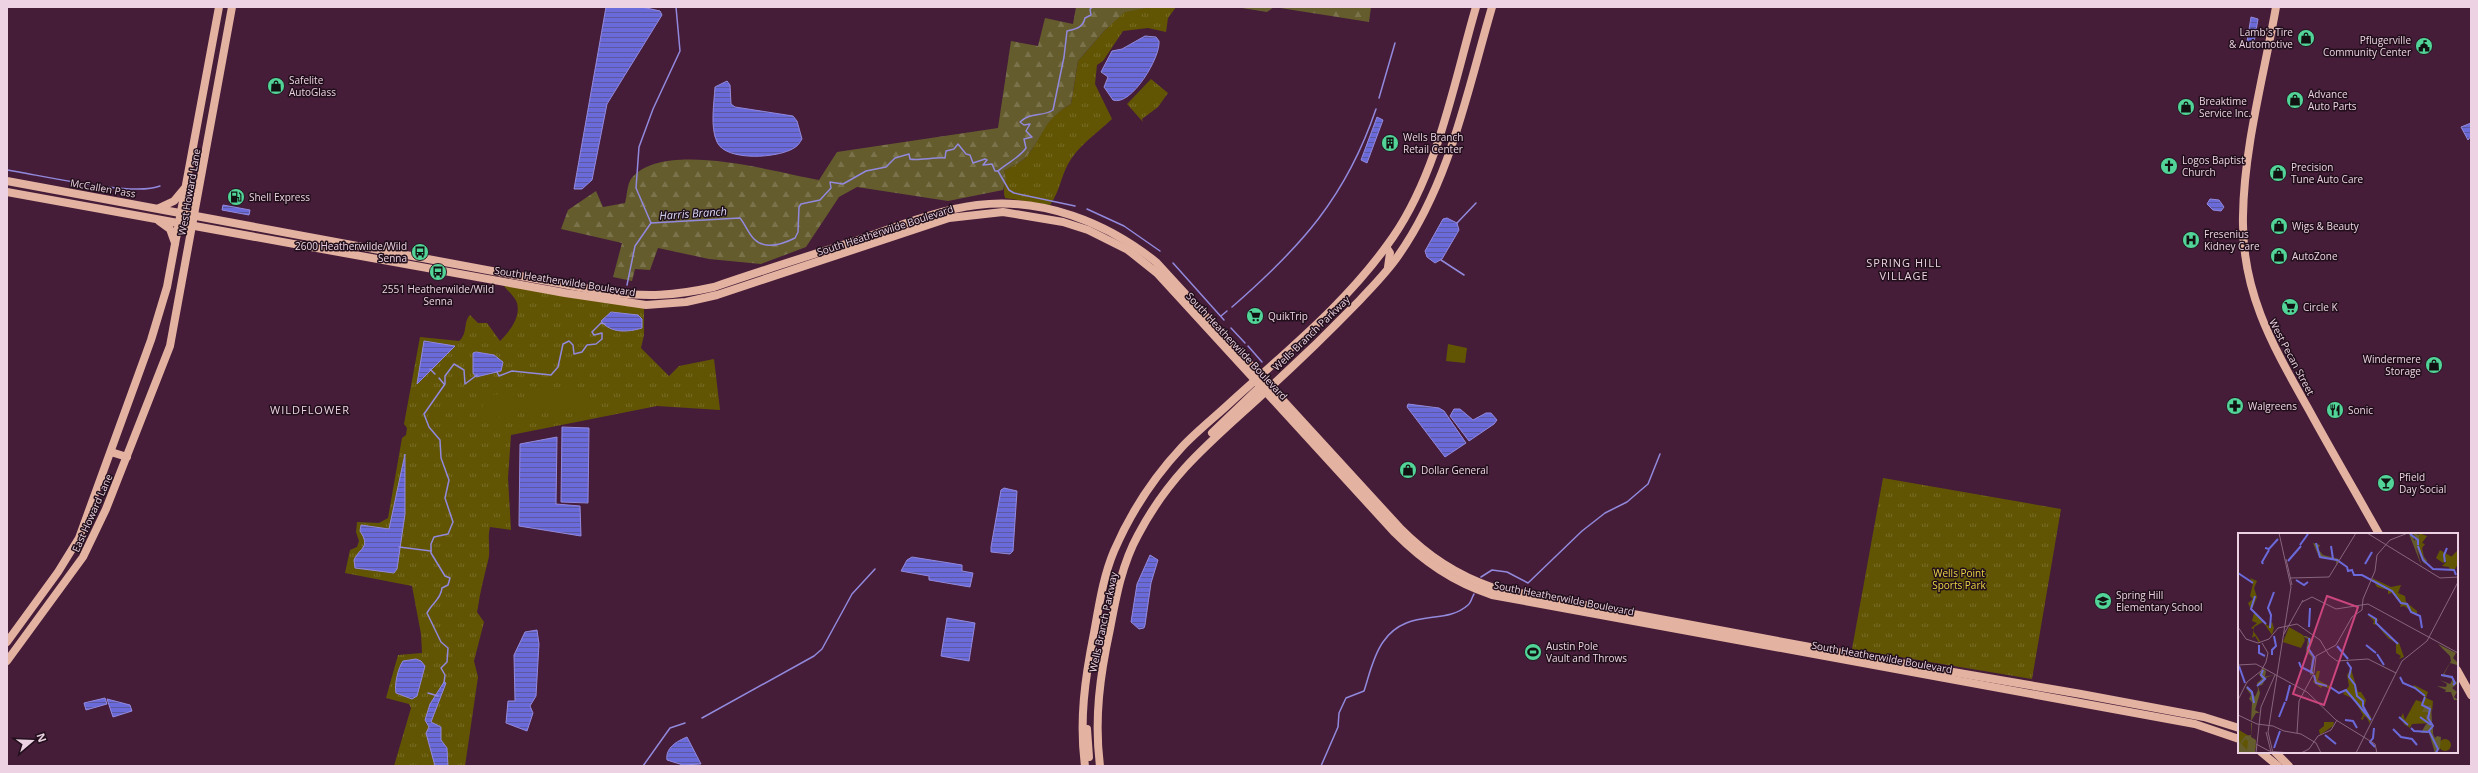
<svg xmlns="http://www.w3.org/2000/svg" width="2478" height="773" viewBox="0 0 2478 773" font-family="'Open Sans',sans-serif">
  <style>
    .grass { fill: url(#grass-tufts) }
    .forest { fill: url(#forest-firs) }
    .pitch { fill: #615504 }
    .water { fill: url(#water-rules); stroke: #9289dd }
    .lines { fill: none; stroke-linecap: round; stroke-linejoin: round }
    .stream { stroke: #9289dd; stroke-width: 1.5 }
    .major { stroke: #e4b2a1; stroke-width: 8 }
    .labels { text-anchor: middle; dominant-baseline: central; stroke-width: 3; stroke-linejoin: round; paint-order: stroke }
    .poi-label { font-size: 10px; fill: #ecd2e2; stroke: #210f1b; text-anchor: start }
    .street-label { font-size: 10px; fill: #ecd2e2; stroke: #210f1b }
    .park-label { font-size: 10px; fill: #edd645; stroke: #210f1b }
    .water-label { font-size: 11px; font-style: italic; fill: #d9dcf9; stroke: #210f1b }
    .neighbourhood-label { font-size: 11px; letter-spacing: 1px; fill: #ecd2e2; stroke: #210f1b }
    .inset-river { fill: none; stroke: #6b6adb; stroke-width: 2 }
    .inset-road { fill: none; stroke: #88657d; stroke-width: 1 }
    .view { fill: #cc467d; fill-opacity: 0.15; stroke: #cc467d; stroke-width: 2 }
    .inset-edge { fill: none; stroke: #ecd2e2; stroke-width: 2 }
  </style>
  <defs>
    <pattern id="grass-tufts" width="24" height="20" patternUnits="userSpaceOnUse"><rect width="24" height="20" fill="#615504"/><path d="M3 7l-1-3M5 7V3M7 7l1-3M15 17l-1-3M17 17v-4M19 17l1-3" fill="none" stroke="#786d28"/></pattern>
    <pattern id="forest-firs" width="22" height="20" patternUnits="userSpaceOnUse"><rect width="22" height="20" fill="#645c2d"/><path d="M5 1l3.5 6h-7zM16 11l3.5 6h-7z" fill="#7a724b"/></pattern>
    <pattern id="water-rules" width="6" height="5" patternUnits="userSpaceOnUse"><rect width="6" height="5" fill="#6b6adb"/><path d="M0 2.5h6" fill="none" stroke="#5d599f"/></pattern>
  </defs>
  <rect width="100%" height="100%" fill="#451d39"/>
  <!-- grass -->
  <g class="grass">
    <path d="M1151 7H1176L1168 18 1166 32 1148 28 1123 31 1103 61 1097 65 1095 84 1112 119C1097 133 1078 146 1068 164 1061 177 1059 193 1050 205L1005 198C1002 188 1007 181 1004 171 1010 167 1020 163 1025 158 1044 137 1040 121 1071 104L1078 61 1105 30 1125 11Z"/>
    <path d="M1151 79 1168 93 1158 107 1142 119 1143 122 1127 104Z"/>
    <path d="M503 285 644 308V335L641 348 669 376 679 366 714 359 720 410 657 406 511 435 508 478 511 530 490 527C487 539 491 550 488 561 484 577 480 592 478 607L477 612 484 622 474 661 478 677 465 766H394L411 708 409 704 386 698 398 655 422 653 421 634 412 586 345 573 350 550 357 547 359 541 356 532 357 522 379 523 388 518 402 438 406 435 407 428 404 424 420 337 459 341C468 334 463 322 470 315L478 323H487L500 341C509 332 521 318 517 303 515 297 507 290 503 285Z"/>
    <path d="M1883 478 2061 509 2032 679 1852 649Z"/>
  </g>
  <!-- forest -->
  <g class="forest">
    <path d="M1076 7H1151L1125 12 1105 30 1078 61 1071 104C1042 120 1044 137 1025 158 1020 163 1010 167 1004 171L1006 179 1003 190 948 201 857 187 839 197 806 247 761 264 709 259 658 248 650 270 635 269 632 281 613 277 622 243 561 229 568 210 596 191 603 207 625 203C627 196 627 185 631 179 662 139 775 172 819 180L837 152 998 128 1011 41 1038 46 1045 18 1073 24Z"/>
    <path d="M1236 7H1274L1267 12Z"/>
    <path d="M1274 7H1371L1369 22Z"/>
  </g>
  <!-- pitch -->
  <g class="pitch">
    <path d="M1151 84 1158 90 1148 102 1141 96Z"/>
    <path d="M1448 344 1467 348 1465 363 1446 361Z"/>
    <path d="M527 386 590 393 588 415 524 408Z"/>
    <path d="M516 391 520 413 485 419 481 397Z"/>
  </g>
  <!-- water -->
  <g class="water">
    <path d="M606 7H642L660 11 662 15 607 104 592 180 582 189H574Z"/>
    <path d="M2251 17 2258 19 2253 49 2246 48Z"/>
    <path d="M1145 36 1156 37 1159 41C1161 57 1131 107 1113 100L1104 87 1108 77 1101 72 1112 51 1122 49Z"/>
    <path d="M727 81 730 85 731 104 735 107 793 116 797 121 802 139C800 142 798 146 794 148 779 158 726 162 717 142 710 127 714 104 715 87Z"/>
    <path d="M1377 117 1383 120 1367 163 1361 160Z"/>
    <path d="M2471 123V136L2468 140 2461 127Z"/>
    <path d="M2210 199 2219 200 2224 207 2221 211 2213 210 2207 204Z"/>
    <path d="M223 205 250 210 249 215 222 210Z"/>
    <path d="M1447 218 1457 223 1459 230 1442 259 1435 263 1427 257 1425 251 1443 219Z"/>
    <path d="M611 312 638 315 642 319V328C629 332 611 334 601 321Z"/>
    <path d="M424 341 455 346 417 384Z"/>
    <path d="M476 352 494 355 503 362 501 371 476 377 473 373V353Z"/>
    <path d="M1408 404 1439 408 1444 411 1466 443 1445 457 1407 407Z"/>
    <path d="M1454 409H1460L1473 420 1486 413H1491L1497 420 1494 424 1469 441 1450 416Z"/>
    <path d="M562 427 589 428 588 503 561 502Z"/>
    <path d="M557 437 556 504 580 506 581 536 519 526 520 444Z"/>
    <path d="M405 454V514L397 569 394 573 355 568 354 560C360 547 371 548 360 531L361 525 389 529Z"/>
    <path d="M1004 488 1017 491 1013 551 1010 554 991 552V547L1001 490Z"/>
    <path d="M1150 555 1158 560 1151 583 1145 625 1144 628 1139 629 1131 622 1137 584Z"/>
    <path d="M912 557 962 565V571L973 573 970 587 929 580V576L901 571 907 560Z"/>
    <path d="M947 618 975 623 969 661 941 656Z"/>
    <path d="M537 630 539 644 536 696 530 706 533 713 527 731 506 723 508 701H515L514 655 525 632Z"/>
    <path d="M416 659 421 661 425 666 417 696 412 699 396 693C394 685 398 668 403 661Z"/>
    <path d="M444 682 446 683 431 722 441 727V740L447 748 448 766H435L426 733 429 727 425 720 430 704Z"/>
    <path d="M105 698 107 704 86 710 84 703Z"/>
    <path d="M107 699 130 705 132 711 113 717Z"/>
    <path d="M687 737 701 764 683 765 667 760C665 748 677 741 687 737Z"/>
  </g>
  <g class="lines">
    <!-- stream -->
    <g class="stream">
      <path d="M1379 98 1395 43"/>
      <path d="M7 170C40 175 133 197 160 186"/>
      <path d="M998 171 1009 190 1014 193 1075 206"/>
      <path d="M1087 209 1124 226 1160 251"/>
      <path d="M651 223 740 218C745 224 748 233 754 239 765 250 783 244 795 238L798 232 799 207 801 204 820 200 831 188 830 182 843 184 866 171 886 167 895 158 909 154 910 159C916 161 936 157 945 158L946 151 954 149 958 144 966 154 970 155 973 163 985 159 987 160 983 165 992 164 995 171H998C1007 163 1019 158 1026 148L1024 139 1032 137 1026 131 1030 124 1024 125 1020 122C1030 112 1043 117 1053 110L1064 57 1067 31C1075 29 1083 28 1085 18L1091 15 1090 9 1093 7"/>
      <path d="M651 223 636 188 639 147 653 109 680 51 676 7"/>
      <path d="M1457 223 1476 203"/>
      <path d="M1441 260 1464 275"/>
      <path d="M1173 263 1224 320"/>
      <path d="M627 285 635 246 651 223"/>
      <path d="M1232 307C1301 247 1346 197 1376 109"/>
      <path d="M1221 316 1227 311"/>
      <path d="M1231 328 1245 343"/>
      <path d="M1248 346 1262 362"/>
      <path d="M430 369 435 374"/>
      <path d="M497 372 499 376 512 371 551 375 558 367 563 344 569 341 573 345 574 354 582 352 587 345 596 344 602 339V333L594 335 592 332 601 323 605 324"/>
      <path d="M439 378 444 384"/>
      <path d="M399 547 431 551"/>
      <path d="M1481 577 1492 570 1507 572 1528 583 1582 531 1605 513 1627 502 1648 484 1660 454"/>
      <path d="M444 683 445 675 441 668 447 662 448 648 441 642 427 613C432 603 441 599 442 588L448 585 450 578 445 576 431 553V544L434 537 448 534 453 522 445 498 449 480 441 458 440 440 429 427 424 414 445 384V376L454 364 464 370 465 384 477 375"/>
      <path d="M428 693 438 696"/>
      <path d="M702 718 814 656 822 649 852 594 875 569"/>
      <path d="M643 766 670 728 685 723"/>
      <path d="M1321 766 1338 727 1339 713 1346 698 1364 691C1369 676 1373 656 1383 642 1407 607 1445 626 1468 605 1471 603 1472 597 1474 594"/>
    </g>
    <!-- major -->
    <g class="major">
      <path d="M2276 7C2264 75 2244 147 2243 216 2241 292 2273 346 2309 410 2332 452 2356 493 2379 534"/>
      <path d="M7 181 606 292C648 297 673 296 714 287 763 270 812 255 861 239 899 226 937 210 977 205 1042 197 1106 222 1156 262L1400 528C1428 556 1456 575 1494 588L1848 654 2081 694 2204 717 2239 728"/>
      <path d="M7 192 565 293 646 305 686 302 717 295 949 218 1003 212 1063 222 1088 230 1128 250 1157 273 1395 533C1424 562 1453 582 1492 595L2195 724 2239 739"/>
      <path d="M159 208 174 201 184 189"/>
      <path d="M159 221 170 229 175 243"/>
      <path d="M1386 247 1390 253 1388 267"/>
      <path d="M1212 433 1261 386 1262 382"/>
      <path d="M111 452 127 457"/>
      <path d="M7 642 58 572 79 538 151 340 167 287 219 7"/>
      <path d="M7 661 83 557 106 509 170 346 232 7"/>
      <path d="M2457 670 2471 695"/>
      <path d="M1087 729 1089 757"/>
      <path d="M2261 752 2278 766"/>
      <path d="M2275 752 2289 766"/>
      <path d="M1085 766C1079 720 1085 678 1094 633 1099 606 1103 577 1114 551 1130 514 1154 477 1182 447 1197 431 1215 417 1231 402 1288 350 1349 301 1393 237 1438 172 1454 82 1476 7"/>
      <path d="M1100 766C1094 719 1100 675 1110 629 1116 597 1122 564 1138 535 1171 472 1213 440 1264 393 1297 363 1329 332 1360 300 1373 286 1387 272 1398 256 1450 182 1467 92 1492 7"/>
    </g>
  </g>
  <!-- icons -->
  <defs>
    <g id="shop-disc" transform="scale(0.9)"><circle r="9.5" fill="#52d397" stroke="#210f1b"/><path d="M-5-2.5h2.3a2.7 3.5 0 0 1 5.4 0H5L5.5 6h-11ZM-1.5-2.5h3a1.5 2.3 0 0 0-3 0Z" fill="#111"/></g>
    <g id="civic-disc" transform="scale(0.9)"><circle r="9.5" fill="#52d397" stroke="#210f1b"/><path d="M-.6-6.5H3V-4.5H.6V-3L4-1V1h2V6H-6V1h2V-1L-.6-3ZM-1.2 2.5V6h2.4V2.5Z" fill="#111"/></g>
    <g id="building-disc" transform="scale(0.9)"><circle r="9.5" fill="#52d397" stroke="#210f1b"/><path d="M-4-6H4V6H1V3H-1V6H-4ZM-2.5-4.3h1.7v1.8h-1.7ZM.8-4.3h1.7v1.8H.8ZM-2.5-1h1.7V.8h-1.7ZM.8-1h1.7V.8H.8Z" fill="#111"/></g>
    <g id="church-disc" transform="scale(0.9)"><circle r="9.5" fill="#52d397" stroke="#210f1b"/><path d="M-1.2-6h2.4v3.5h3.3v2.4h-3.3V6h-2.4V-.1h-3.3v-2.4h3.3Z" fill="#111"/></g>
    <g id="fuel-disc" transform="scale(0.9)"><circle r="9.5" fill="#52d397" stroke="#210f1b"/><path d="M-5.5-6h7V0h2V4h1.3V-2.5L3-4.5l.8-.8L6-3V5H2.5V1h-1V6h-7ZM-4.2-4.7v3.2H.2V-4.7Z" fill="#111"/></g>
    <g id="hospital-disc" transform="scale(0.9)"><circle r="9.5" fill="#52d397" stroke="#210f1b"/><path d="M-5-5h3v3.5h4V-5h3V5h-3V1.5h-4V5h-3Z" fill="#111"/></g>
    <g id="bus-disc" transform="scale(0.9)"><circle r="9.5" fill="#52d397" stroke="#210f1b"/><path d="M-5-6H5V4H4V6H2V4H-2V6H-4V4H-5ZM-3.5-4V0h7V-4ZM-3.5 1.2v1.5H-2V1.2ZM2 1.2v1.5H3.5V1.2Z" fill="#111"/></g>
    <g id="supermarket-disc" transform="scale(0.9)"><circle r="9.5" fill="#52d397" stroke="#210f1b"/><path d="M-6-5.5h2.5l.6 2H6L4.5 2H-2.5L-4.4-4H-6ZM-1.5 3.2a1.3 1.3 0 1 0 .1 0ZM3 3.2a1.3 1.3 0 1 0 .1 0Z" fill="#111"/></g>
    <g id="pharmacy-disc" transform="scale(0.9)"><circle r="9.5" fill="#52d397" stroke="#210f1b"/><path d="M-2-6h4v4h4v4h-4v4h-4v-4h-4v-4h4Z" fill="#111"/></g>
    <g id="restaurant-disc" transform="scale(0.9)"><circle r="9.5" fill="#52d397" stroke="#210f1b"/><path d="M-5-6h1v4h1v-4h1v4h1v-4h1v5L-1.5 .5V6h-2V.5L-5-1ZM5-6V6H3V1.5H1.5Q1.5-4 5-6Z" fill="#111"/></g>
    <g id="bar-disc" transform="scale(0.9)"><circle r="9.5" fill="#52d397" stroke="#210f1b"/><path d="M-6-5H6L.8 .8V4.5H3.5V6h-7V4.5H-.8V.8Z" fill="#111"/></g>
    <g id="school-disc" transform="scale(0.9)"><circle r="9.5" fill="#52d397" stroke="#210f1b"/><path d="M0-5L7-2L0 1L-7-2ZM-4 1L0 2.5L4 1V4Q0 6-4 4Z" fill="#111"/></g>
    <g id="stadium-disc" transform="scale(0.9)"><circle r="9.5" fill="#52d397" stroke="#210f1b"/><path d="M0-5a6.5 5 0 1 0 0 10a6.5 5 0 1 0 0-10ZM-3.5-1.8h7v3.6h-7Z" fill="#111"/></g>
  </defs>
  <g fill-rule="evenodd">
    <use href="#shop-disc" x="2306" y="38"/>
    <use href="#civic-disc" x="2424" y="46"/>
    <use href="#shop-disc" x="276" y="86"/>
    <use href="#shop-disc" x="2295" y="100"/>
    <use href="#shop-disc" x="2186" y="107"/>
    <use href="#building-disc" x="1390" y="143"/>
    <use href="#church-disc" x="2169" y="166"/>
    <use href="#shop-disc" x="2278" y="173"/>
    <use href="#fuel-disc" x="236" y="197"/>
    <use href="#shop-disc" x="2279" y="226"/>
    <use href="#hospital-disc" x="2191" y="240"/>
    <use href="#bus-disc" x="420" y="252"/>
    <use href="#shop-disc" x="2279" y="256"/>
    <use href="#bus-disc" x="438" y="272"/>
    <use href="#supermarket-disc" x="2290" y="307"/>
    <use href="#supermarket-disc" x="1255" y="316"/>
    <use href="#shop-disc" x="2434" y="365"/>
    <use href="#pharmacy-disc" x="2235" y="406"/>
    <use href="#restaurant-disc" x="2335" y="410"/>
    <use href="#shop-disc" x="1408" y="470"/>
    <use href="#bar-disc" x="2386" y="483"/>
    <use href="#school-disc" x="2103" y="601"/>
    <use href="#stadium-disc" x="1533" y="652"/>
  </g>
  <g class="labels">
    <!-- poi labels -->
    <g class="poi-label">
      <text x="2293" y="32" text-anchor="end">Lamb's Tire<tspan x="2293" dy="12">&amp; Automotive</tspan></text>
      <text x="2411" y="40" text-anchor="end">Pflugerville<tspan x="2411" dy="12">Community Center</tspan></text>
      <text x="289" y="80">Safelite<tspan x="289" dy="12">AutoGlass</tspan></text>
      <text x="2308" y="94">Advance<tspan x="2308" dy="12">Auto Parts</tspan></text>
      <text x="2199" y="101">Breaktime<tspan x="2199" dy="12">Service Inc.</tspan></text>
      <text x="1403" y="137">Wells Branch<tspan x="1403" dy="12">Retail Center</tspan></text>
      <text x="2182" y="160">Logos Baptist<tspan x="2182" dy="12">Church</tspan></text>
      <text x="2291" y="167">Precision<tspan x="2291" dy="12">Tune Auto Care</tspan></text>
      <text x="249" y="197">Shell Express</text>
      <text x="2292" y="226">Wigs &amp; Beauty</text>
      <text x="2204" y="234">Fresenius<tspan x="2204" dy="12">Kidney Care</tspan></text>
      <text x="407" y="246" text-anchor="end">2600 Heatherwilde/Wild<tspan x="407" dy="12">Senna</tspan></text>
      <text x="2292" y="256">AutoZone</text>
      <text x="438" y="289" text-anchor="middle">2551 Heatherwilde/Wild<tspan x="438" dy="12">Senna</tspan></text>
      <text x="2303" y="307">Circle K</text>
      <text x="1268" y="316">QuikTrip</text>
      <text x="2421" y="359" text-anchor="end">Windermere<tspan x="2421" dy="12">Storage</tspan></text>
      <text x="2248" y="406">Walgreens</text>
      <text x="2348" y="410">Sonic</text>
      <text x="1421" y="470">Dollar General</text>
      <text x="2399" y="477">Pfield<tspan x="2399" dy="12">Day Social</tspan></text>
      <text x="2116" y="595">Spring Hill<tspan x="2116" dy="12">Elementary School</tspan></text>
      <text x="1546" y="646">Austin Pole<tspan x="1546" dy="12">Vault and Throws</tspan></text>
    </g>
    <!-- street labels -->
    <g class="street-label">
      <text transform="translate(103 188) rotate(10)">McCallen Pass</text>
      <text transform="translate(189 192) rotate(-80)">West Howard Lane</text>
      <text transform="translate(885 230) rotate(-18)">South Heatherwilde Boulevard</text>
      <text transform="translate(565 281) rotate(9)">South Heatherwilde Boulevard</text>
      <text transform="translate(1311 333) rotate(-44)">Wells Branch Parkway</text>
      <text transform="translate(1237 346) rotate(47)">South Heatherwilde Boulevard</text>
      <text transform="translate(2292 357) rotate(62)">West Pecan Street</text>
      <text transform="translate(92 513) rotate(-66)">East Howard Lane</text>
      <text transform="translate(1564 598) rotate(11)">South Heatherwilde Boulevard</text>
      <text transform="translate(1103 622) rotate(-78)">Wells Branch Parkway</text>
      <text transform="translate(1882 657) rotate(10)">South Heatherwilde Boulevard</text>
    </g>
    <!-- park labels -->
    <g class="park-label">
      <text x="1959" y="573">Wells Point<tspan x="1959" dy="12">Sports Park</tspan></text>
    </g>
    <!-- water labels -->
    <g class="water-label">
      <text transform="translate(693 213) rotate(-4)">Harris Branch</text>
    </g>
    <!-- neighbourhood labels -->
    <g class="neighbourhood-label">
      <text x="1904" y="262">SPRING HILL<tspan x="1904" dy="13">VILLAGE</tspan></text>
      <text x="310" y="409">WILDFLOWER</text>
    </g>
  </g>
  <!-- overview -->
  <g transform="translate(2238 533)">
    <rect width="220" height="220" fill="#451d39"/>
    <path d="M181 0 189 3 184 10 187 11 184 15 186 24 181 17ZM202 17 214 24 213 26 205 30 198 25ZM220 17V31L217 36 212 38 211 34 204 33ZM12 45 19 48 16 55 19 64 14 76 30 93 34 89 36 95 34 102 25 89 16 94V99L22 108 21 110 17 103 14 105 16 96 13 95 19 90 14 88 16 80 13 77 10 70 15 66 12 63 15 51ZM134 45 153 54 163 52 160 60 167 63 168 69 179 78V82L166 73 162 74 163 71 154 60 150 61V57L139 54ZM130 82 140 86 139 90 150 103 161 110 166 124 161 126 163 123 158 120V110L150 105 139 92 135 91 136 88ZM113 136 120 159H123L128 167 126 174 133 184 132 191 129 185 126 183 125 187 123 186 125 182 116 166 105 161 111 153 109 142ZM79 138H82L80 147 93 154 92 156 85 153 83 155 75 149ZM176 152 190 159 188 165 195 168 194 179 192 172 187 173 185 178 189 177 191 181 187 182 189 189 195 190 174 191 172 195 166 191 163 184 165 180 167 187 178 167 184 169 186 163 175 154ZM86 189H96L95 193 82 202 81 197 86 193ZM1 197 16 206 18 215 0 220ZM201 212a6 6 0 1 1 12 0a6 6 0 1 1-12 0Z" fill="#615504"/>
    <path d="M175 0 176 8 178 5 175 0 181 2V17L189 28 187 31 185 29 178 14 184 34 171 1ZM75 10 82 12 80 16 85 22 101 26 98 31V28L89 24H81ZM64 103H68L75 107 71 115 76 126 75 141 72 142 74 124 68 118 70 106ZM200 111 218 120 215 125 220 130 219 132 212 130 206 141 214 144 218 150 220 145V150L214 155 219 159 216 164 220 167H216L213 159H207L208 157 199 153 208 154 209 151 202 147 212 151 215 146 204 143 213 128 212 123ZM25 135 28 138 27 144 30 143 37 142 29 144 24 152 20 153 22 160 17 177 22 180H18L13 188 14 169 11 166 13 162 8 155 9 153 17 164 20 157 19 150 24 146 21 141ZM193 172 194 189 189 190 187 182 191 181 190 179H184L187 173ZM13 190H14L13 204 18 207 17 220H0V207L9 217 10 208 7 206 4 211 3 209 7 203 13 202ZM195 190V201L197 205 199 203 203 204 202 216 197 220 191 200H183L188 191Z" fill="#645c2d"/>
    <path d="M51 94 65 102 67 107 63 115 45 109Z" fill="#615504"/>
    <path class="inset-river" d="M172 1 180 7V12M78 10 82 24 99 27 109 34 110 38 114 37 116 42H124L154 58 163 70 169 71 173 79 182 83 184 95M62 12 70 1M93 13 95 26M180 13 185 27 195 36 216 37 218 42M27 15 31 16 40 6M50 28 63 13M207 29 206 22 209 15M25 31 24 29 31 17M127 31 134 19M0 40 15 50M58 47 66 52 70 49M17 63 13 76 28 91M130 81 138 86V90L160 111M71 94 72 75M32 95 33 82 30 75 36 59M71 105 72 111 70 115 76 124 73 139M21 112V120L27 123M128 112 138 120M99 113 110 126M139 121 146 132M34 122V117L38 113 36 103M61 129 63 134 75 140M109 129 113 135 111 144 117 152 119 163 125 168V173L131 184M1 133 7 150M76 142 78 150 89 153M203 142 214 144 217 150 215 152M162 144 165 150 177 155 187 163M19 153 27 146 23 142 25 137M9 154 14 159 16 170M92 154 101 160 108 157 133 187M187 164 184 172 192 176 190 185 195 193 191 198 200 216 198 220M48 168 52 152M41 184 47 169M161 184 170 192M182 184 193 192M107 187 115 188 119 195M136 195 135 205 132 209 137 214M173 195 176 198 191 199M155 196 163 204 174 206 179 212M87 202 98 211M36 215 42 198"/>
    <path class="inset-road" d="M129 0 202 45 220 44M48 26 54 52M52 45 91 44 118 0M64 69 74 64 98 76 130 71 220 120M0 94 8 106 20 110 31 106 40 95 59 91 82 107 91 122 99 128 130 126 158 140M46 101 65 67M0 132 18 131 69 159 98 187 137 211 139 220M0 167 9 149 23 138 28 129 30 120 24 110M0 182 19 191 35 193 46 198 63 201 78 210 83 220M28 199 33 219M59 200 61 168 76 140 78 123 98 112 114 84 124 77 125 66 137 38 139 22 152 7 170 0M18 211 31 218 52 220M18 220 23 174 37 142M35 220 30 199 53 54 41 0M63 220 71 216 80 203 93 197 99 187M118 220 164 128 189 108 220 49"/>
    <path class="view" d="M89 63 120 74 86 172 55 161Z"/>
    <rect width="220" height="220" class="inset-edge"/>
  </g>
  <!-- border -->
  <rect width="2478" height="773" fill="none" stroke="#ecd2e2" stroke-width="16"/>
  <!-- north arrow -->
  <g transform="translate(32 741) rotate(71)" stroke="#210f1b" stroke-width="3" paint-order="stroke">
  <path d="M0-3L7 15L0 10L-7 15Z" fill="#ecd2e2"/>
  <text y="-6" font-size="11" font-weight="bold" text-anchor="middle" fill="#ecd2e2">N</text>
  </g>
</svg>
